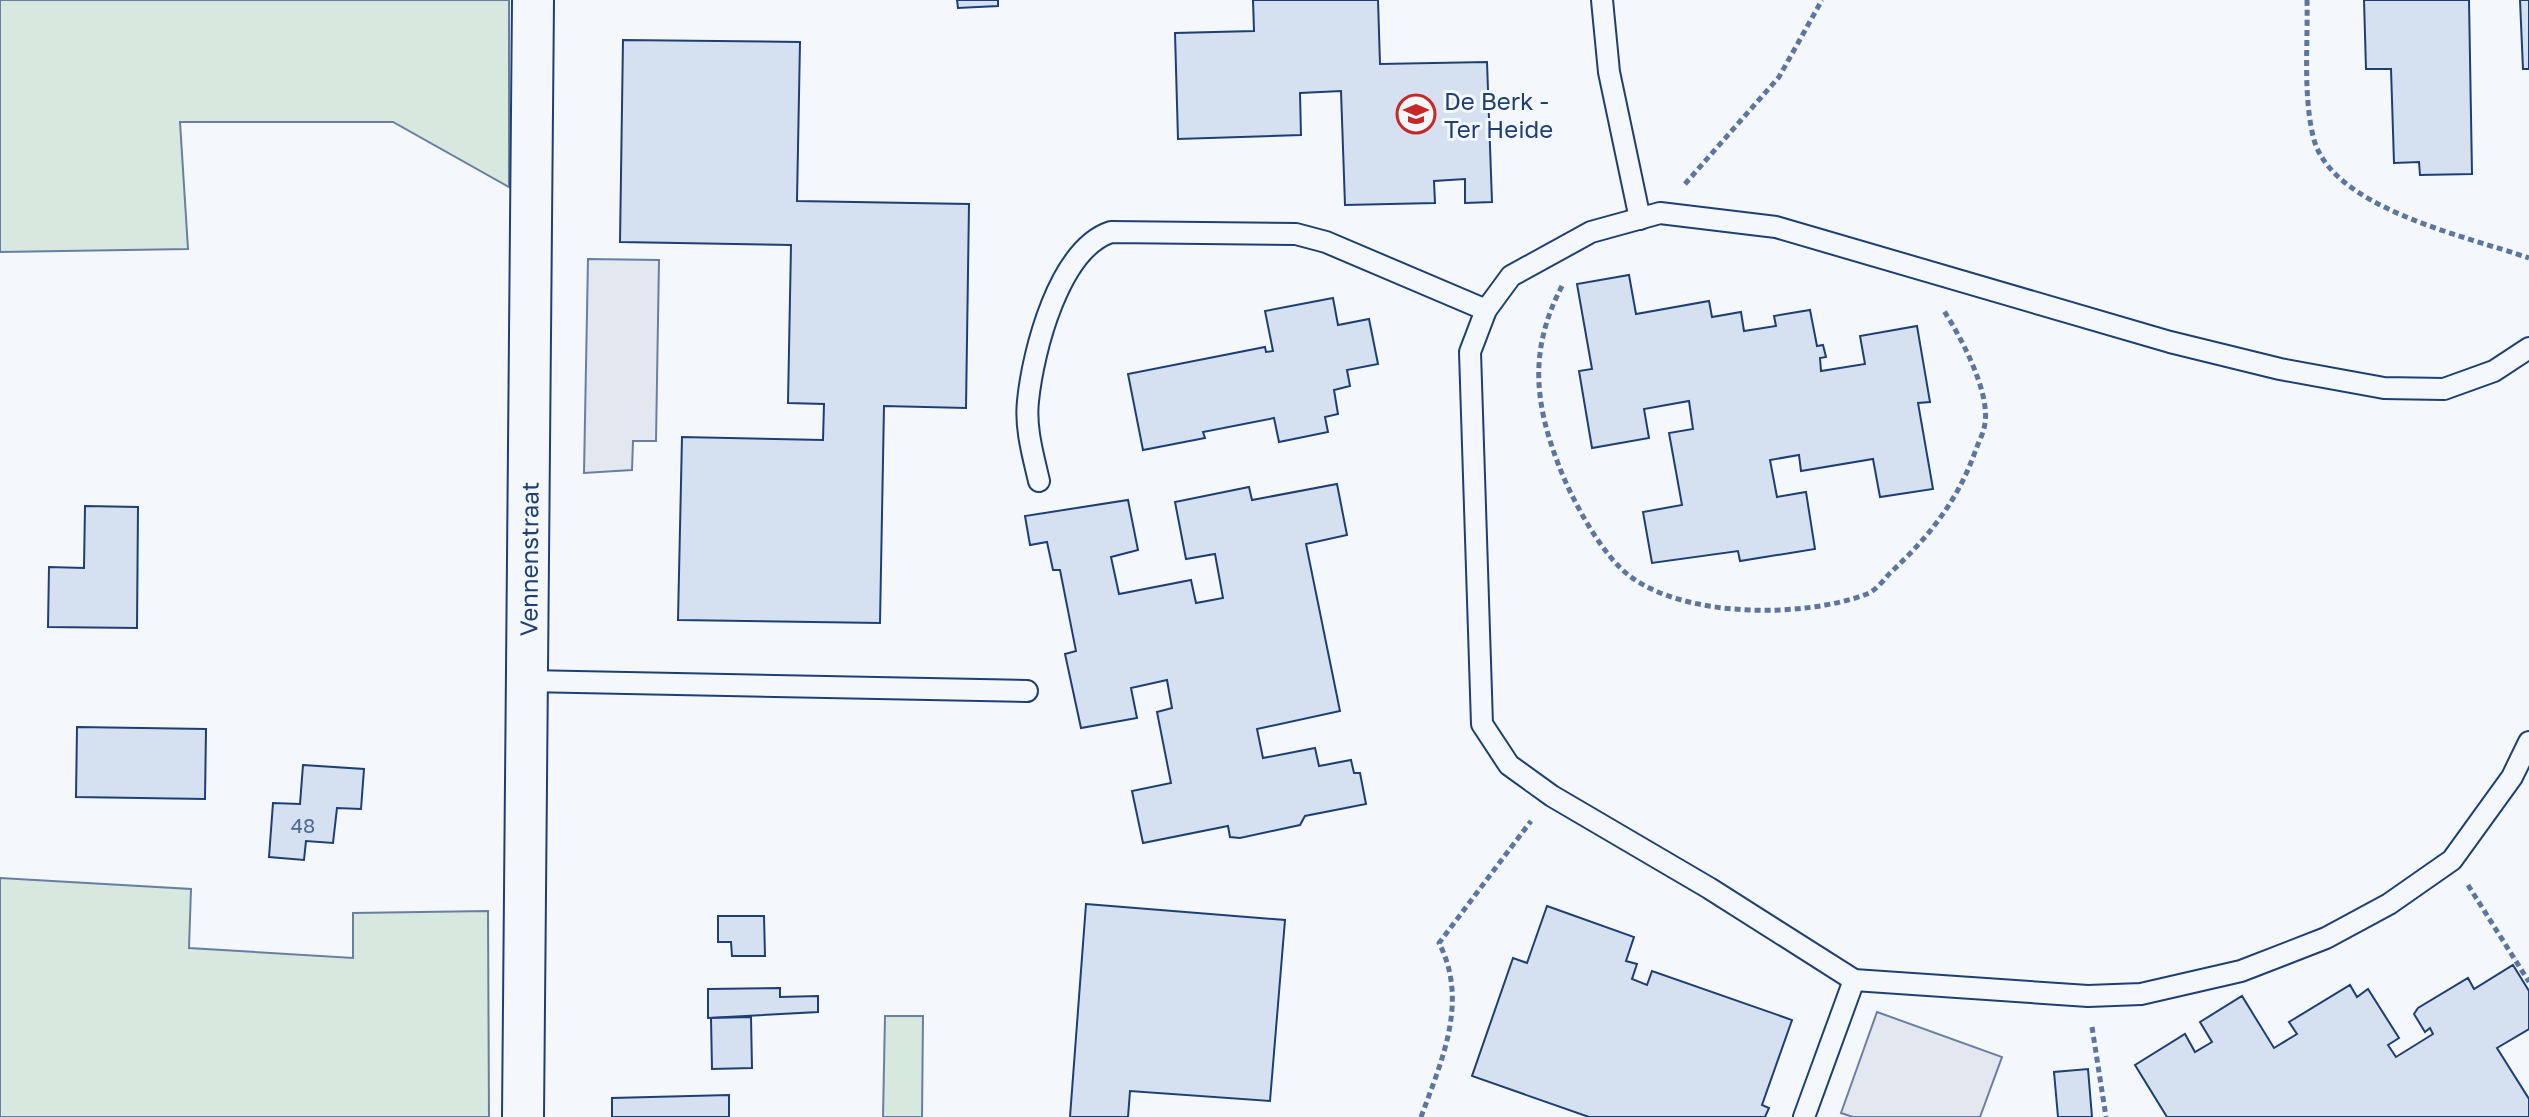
<svg xmlns="http://www.w3.org/2000/svg" width="2529" height="1117" viewBox="0 0 2529 1117" font-family="'Golos Text',sans-serif">
  <style>
    .green { fill: #d7e8df; stroke: #687fa3; stroke-width: 2 }
    .parking { fill: #e3e8f0; stroke: #687fa3; stroke-width: 2 }
    .building { fill: #d5e0f0; stroke: #1d3f73; stroke-width: 2 }
    .lines { fill: none; stroke-linecap: round; stroke-linejoin: round }
    .service-casing { stroke: #1d3f73; stroke-width: 24 }
    .minor-casing { stroke: #1d3f73; stroke-width: 44 }
    .path { stroke: #5e769c; stroke-width: 5; stroke-dasharray: 6 4; stroke-linecap: butt }
    .service { stroke: #f4f7fb; stroke-width: 20 }
    .minor { stroke: #f4f7fb; stroke-width: 40 }
    .labels { text-anchor: middle; dominant-baseline: central; stroke-width: 6; stroke-linejoin: round; paint-order: stroke }
    .number-label { font-size: 20px; fill: #4b6792 }
    .poi-label { font-size: 24px; fill: #1d3f73; stroke: #f4f7fb; text-anchor: start }
    .street-label { font-size: 24px; fill: #1d3f73; stroke: #f4f7fb }
  </style>
  <rect width="100%" height="100%" fill="#f4f7fb"/>
  <!-- green -->
  <g class="green">
    <path d="M0 0H509V187L393 122H180L188 249 0 252Z"/>
    <path d="M0 878 191 889 189 948 353 958V913L488 911 489 1117H0Z"/>
    <path d="M885 1016H923L922 1117H883Z"/>
  </g>
  <!-- parking -->
  <g class="parking">
    <path d="M588 259 659 260 656 441H633L632 470 584 473Z"/>
    <path d="M1877 1012 2002 1057 1980 1117H1853L1841 1113Z"/>
  </g>
  <!-- building -->
  <g class="building">
    <path d="M957 0H998V6L958 8Z"/>
    <path d="M1253 0H1378L1380 64 1487 62 1492 202 1465 203V179L1434 181 1435 203 1345 205 1341 91 1300 93 1301 135 1178 139 1175 33 1254 31Z"/>
    <path d="M2364 0H2469L2472 174 2420 175 2419 162 2394 163 2391 69H2366Z"/>
    <path d="M2520 0H2529V69H2523Z"/>
    <path d="M623 40 800 42 797 201 969 204 966 408 884 406 880 623 678 620 682 437 823 440 824 404 788 403 791 245 620 242Z"/>
    <path d="M1629 275 1636 314 1709 301 1712 317 1741 312 1744 331 1776 326 1774 316 1810 310 1817 346 1823 345 1826 357 1820 358 1821 371 1865 364 1860 336 1917 326 1930 402 1918 403 1933 489 1880 497 1873 459 1801 471 1799 455 1770 460 1777 497 1806 492 1815 549 1740 561 1738 551 1652 563 1643 512 1682 505 1669 433 1693 429 1689 401 1644 409 1649 438 1592 448 1579 371 1592 369 1577 284Z"/>
    <path d="M1333 298 1338 325 1369 319 1378 364 1347 370 1350 386 1334 390 1338 414 1325 417 1328 432 1279 442 1274 418 1203 432 1205 438 1143 450 1128 374 1265 347 1266 352 1273 351 1265 311Z"/>
    <path d="M1337 484 1347 535 1306 544 1340 711 1257 729 1263 758 1315 748 1319 766 1351 760 1354 773H1360L1366 804 1305 816 1300 825 1240 838 1230 837 1228 826 1143 843 1132 791 1171 783 1157 712 1172 708 1167 680 1131 688 1137 718 1081 728 1065 654 1076 651 1060 570H1053L1047 542 1030 545 1025 516 1128 500 1138 550 1111 557 1119 594 1191 580 1196 603 1223 598 1215 554 1186 559 1175 502 1249 487 1252 500Z"/>
    <path d="M85 506 138 507 137 628 48 627 49 567 84 568Z"/>
    <path d="M77 727 206 729 205 799 76 797Z"/>
    <path d="M303 765 364 769 361 809 337 808 333 843 306 841 304 860 269 857 273 803 300 804Z"/>
    <path d="M1086 904 1285 920 1270 1101 1130 1091 1128 1117H1070Z"/>
    <path d="M1547 906 1634 937 1626 961 1637 964 1632 979 1647 985 1652 971 1792 1020 1762 1105 1769 1108 1765 1117H1589L1472 1076 1513 958 1527 963Z"/>
    <path d="M718 916H764L765 956H732L731 942H718Z"/>
    <path d="M2513 965 2529 991V1029L2497 1048 2529 1099V1117H2167L2135 1065 2185 1034 2195 1052 2212 1042 2200 1022 2242 996 2274 1048 2297 1034 2289 1022 2350 985 2357 997 2368 989 2399 1038 2388 1045 2396 1057 2433 1034 2430 1028 2425 1032 2414 1014 2418 1008 2468 978 2474 989Z"/>
    <path d="M780 988V997L818 996V1012L708 1018V989Z"/>
    <path d="M751 1017 752 1068 712 1069 711 1018Z"/>
    <path d="M2088 1069 2092 1117H2058L2054 1072Z"/>
    <path d="M729 1095V1117H612V1098Z"/>
  </g>
  <g class="lines">
    <!-- service casing -->
    <g class="service-casing">
      <g id="service">
        <path d="M1602 0 1609 72 1640 219"/>
        <path d="M2529 348 2494 371 2444 389 2384 388 2280 369 2170 342 1776 227 1660 213 1591 232 1511 276 1486 310 1470 352 1482 724 1509 765 1552 796 1709 888 1854 980 2088 996 2141 994 2241 971 2326 938 2389 904 2452 860 2512 777 2529 742"/>
        <path d="M1039 481C1033 455 1025 428 1028 401 1033 351 1059 249 1111 232L1296 234 1326 242 1486 310"/>
        <path d="M527 681 1027 691"/>
        <path d="M1804 1117 1854 980"/>
      </g>
    </g>
    <!-- minor casing -->
    <g class="minor-casing">
      <g id="minor">
        <path id="s1" d="M523 1117 533 0"/>
      </g>
    </g>
    <!-- path -->
    <g class="path">
      <path d="M2307 0C2308 44 2303 93 2313 136 2329 208 2466 236 2529 258"/>
      <path d="M1685 184 1779 77 1822 0"/>
      <path d="M1562 286C1529 349 1534 402 1559 466 1572 500 1602 556 1631 577 1687 618 1804 618 1867 594 1875 591 1883 581 1889 574 1928 538 1957 502 1975 452 1978 443 1984 433 1985 423 1990 392 1961 337 1944 311"/>
      <path d="M2468 885 2529 982"/>
      <path d="M2092 1027 2106 1117"/>
      <path d="M1421 1117C1442 1060 1469 1001 1439 943L1531 821"/>
    </g>
    <!-- service -->
    <use href="#service" class="service"/>
    <!-- minor -->
    <use href="#minor" class="minor"/>
  </g>
  <!-- icons -->
  <defs>
    <g id="school-ring" transform="scale(2)"><circle r="9.5" fill="#f4f7fb" stroke="#c62828" stroke-width="1.5"/><path d="M0-5L7-2L0 1L-7-2ZM-4 1L0 2.5L4 1V4Q0 6-4 4Z" fill="#c62828"/></g>
  </defs>
  <g fill-rule="evenodd">
    <use href="#school-ring" x="1416" y="114"/>
  </g>
  <g class="labels">
    <!-- number labels -->
    <g class="number-label">
      <text x="303" y="825">48</text>
    </g>
    <!-- poi labels -->
    <g class="poi-label">
      <text x="1444" y="100">De Berk -<tspan x="1444" dy="28">Ter Heide</tspan></text>
    </g>
    <!-- street labels -->
    <g class="street-label">
      <text stroke="none"><textPath href="#s1" startOffset="558">Vennenstraat</textPath></text>
    </g>
  </g>
</svg>
